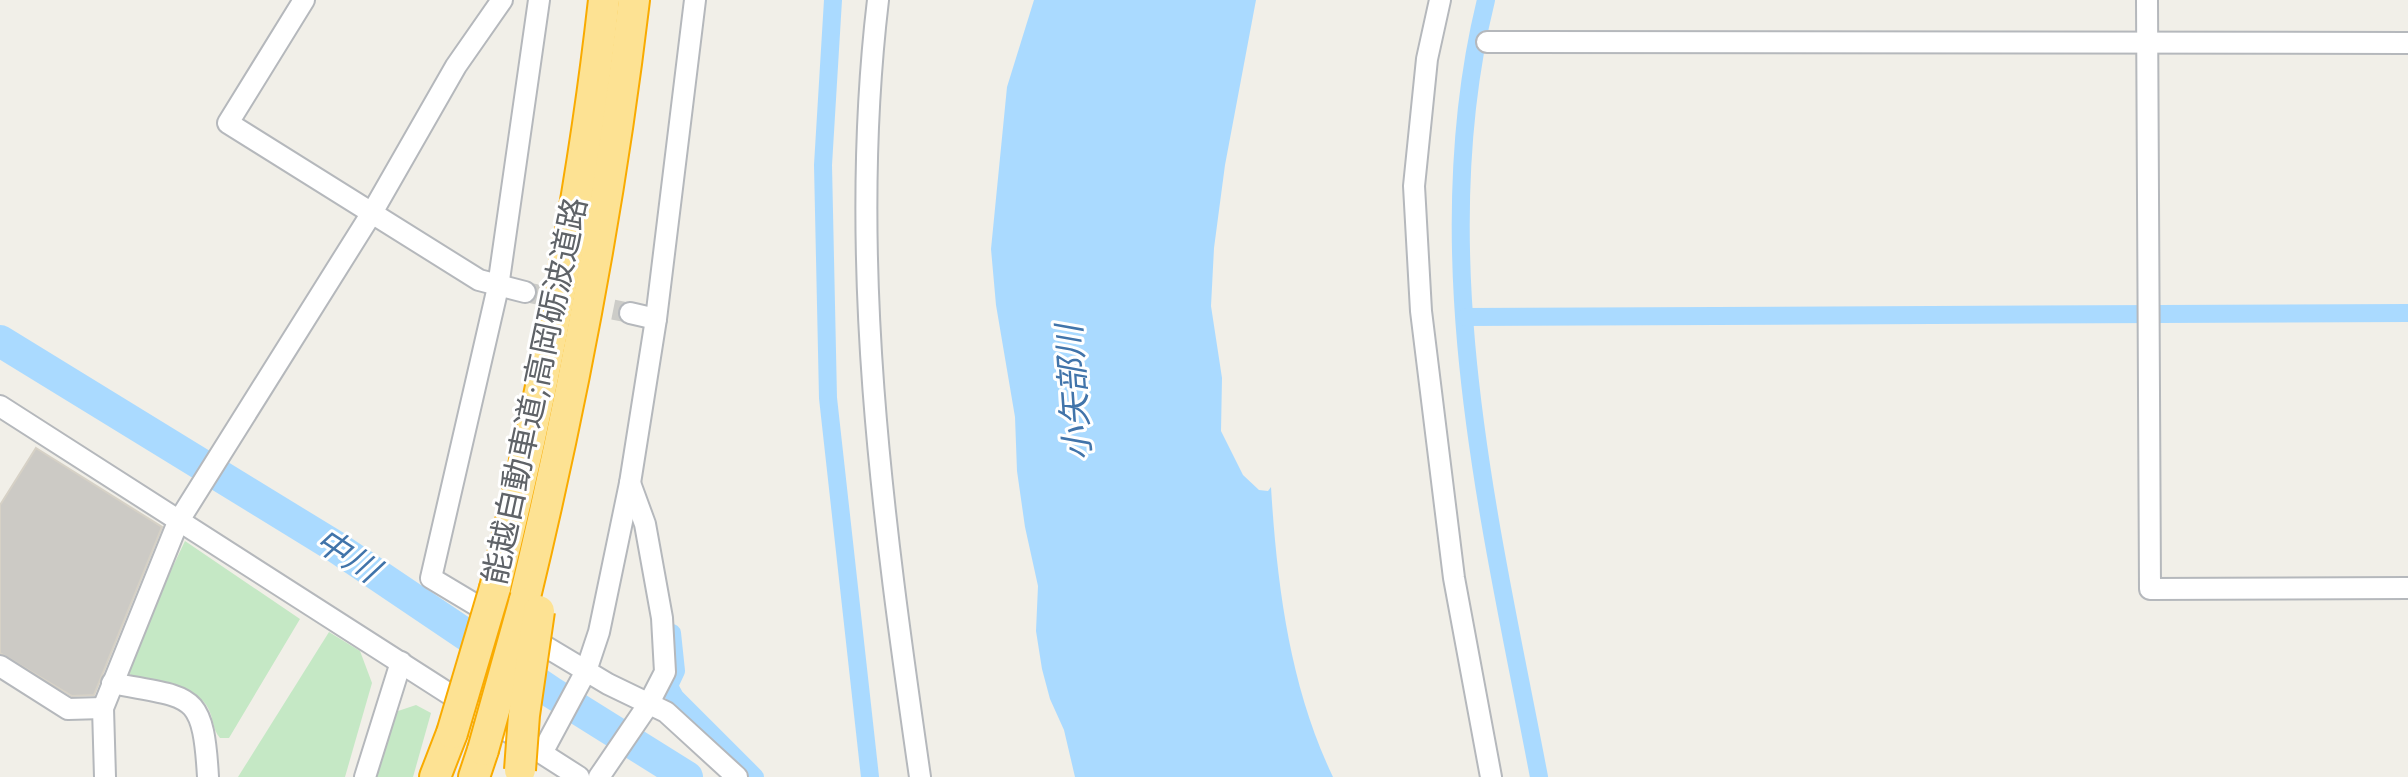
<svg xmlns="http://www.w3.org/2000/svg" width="2408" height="777" viewBox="0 0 2408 777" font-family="Jost,'Noto Sans JP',sans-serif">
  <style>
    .green { fill: #c5e8c5 }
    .water { fill: #aadaff }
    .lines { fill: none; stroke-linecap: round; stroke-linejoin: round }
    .canal { stroke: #aadaff; stroke-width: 18 }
    .river { stroke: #aadaff; stroke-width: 32 }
    .building { fill: #cccac5; stroke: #d6d1c6; stroke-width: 2 }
    .minor-tunnel { stroke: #ccccc8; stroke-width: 20; stroke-dasharray: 20 10; stroke-linecap: butt }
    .minor-casing { stroke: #b5b8bc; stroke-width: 24 }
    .highway-casing { stroke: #f9ab00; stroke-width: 34 }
    .minor { stroke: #fff; stroke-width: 20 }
    .highway { stroke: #fde293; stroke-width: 30 }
    .highway-bridge-casing { stroke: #f9ab00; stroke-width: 34; stroke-linecap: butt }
    .highway-bridge { stroke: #fde293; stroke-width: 30 }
    .labels { text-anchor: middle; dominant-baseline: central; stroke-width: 6; stroke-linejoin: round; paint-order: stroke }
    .street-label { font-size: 32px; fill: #5f6368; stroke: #fff }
    .water-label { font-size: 34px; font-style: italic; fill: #4174aa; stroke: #fff }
  </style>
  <rect width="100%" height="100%" fill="#f1efe8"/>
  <!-- green -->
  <g class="green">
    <path d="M185 541 300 619 229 738H220C212 729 214 719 208 708 199 687 151 683 131 677L127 663Z"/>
    <path d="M329 632 360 651 372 683 345 777H238Z"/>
    <path d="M416 705 431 713 413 777H374L395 712Z"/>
  </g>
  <!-- water -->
  <path class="water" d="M1034 0H1256L1225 165 1214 248 1211 306 1222 378 1221 431 1243 475 1259 490 1268 491 1271 487C1277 586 1290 687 1333 777H1075L1064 730 1050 699 1042 669 1036 631 1038 586 1025 527 1017 471 1015 417 996 305 991 249 1007 87Z"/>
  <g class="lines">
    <!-- canal -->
    <g class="canal">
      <path d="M833 0 823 165 828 398 870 777"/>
      <path d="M1486 0C1423 255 1491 525 1539 777"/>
      <path d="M1466 317 2408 313"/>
      <path d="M672 633 676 671 669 686 675 697 755 777"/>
    </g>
    <!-- river -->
    <path class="river" d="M0 341 336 547 551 692 687 777"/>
  </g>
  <!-- building -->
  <path class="building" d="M36 448 162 527 94 695 72 696 0 653V505Z"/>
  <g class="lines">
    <!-- minor-tunnel -->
    <path class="minor-tunnel" d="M525 292 630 313"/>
    <!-- minor casing -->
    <g class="minor-casing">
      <g id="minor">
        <path d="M304 0 228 123 479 280 525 292"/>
        <path d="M539 0 498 287 431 578 608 684 666 712 737 777"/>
        <path d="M878 0C847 260 883 520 920 777"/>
        <path d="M1440 0 1427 59 1414 186 1421 311 1454 578 1491 777"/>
        <path d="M2147 0 2150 589 2408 588"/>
        <path d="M1487 42 2408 43"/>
        <path d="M630 313 656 319"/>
        <path d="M0 406 579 777"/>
        <path d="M0 666 68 709 103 708"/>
        <path d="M112 683C192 699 203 689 208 777"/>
        <path d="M542 753 586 671 599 632 630 483 656 319 695 0"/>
        <path d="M105 777 103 708 178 522 373 211 456 66 502 0"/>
        <path d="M365 777 401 662"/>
        <path d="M599 777 648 705 665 672 662 618 645 524 630 483"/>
      </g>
    </g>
    <!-- highway casing -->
    <g class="highway-casing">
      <g id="highway">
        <path d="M495 588C543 394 582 199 604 0"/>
        <path d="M524 601C572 403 610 203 634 0"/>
        <path d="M435 777 452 733"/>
        <path d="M474 777 483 750"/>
      </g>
    </g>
    <!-- minor -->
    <use href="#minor" class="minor"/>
    <!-- highway -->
    <use href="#highway" class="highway"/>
    <!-- highway-bridge casing -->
    <g class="highway-bridge-casing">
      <g id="highway-bridge">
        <path d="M452 733 495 588"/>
        <path d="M483 750 524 603"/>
        <path d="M520 770 524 715 539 611"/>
      </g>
    </g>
    <!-- highway-bridge -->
    <use href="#highway-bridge" class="highway-bridge"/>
  </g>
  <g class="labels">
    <!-- street labels -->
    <g class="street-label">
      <text transform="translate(535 391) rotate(-78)">能越自動車道;高岡砺波道路</text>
    </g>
    <!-- water labels -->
    <g class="water-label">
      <text transform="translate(1074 393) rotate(-94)">小矢部川</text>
      <text transform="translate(347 555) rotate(33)">中川</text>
    </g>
  </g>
</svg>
